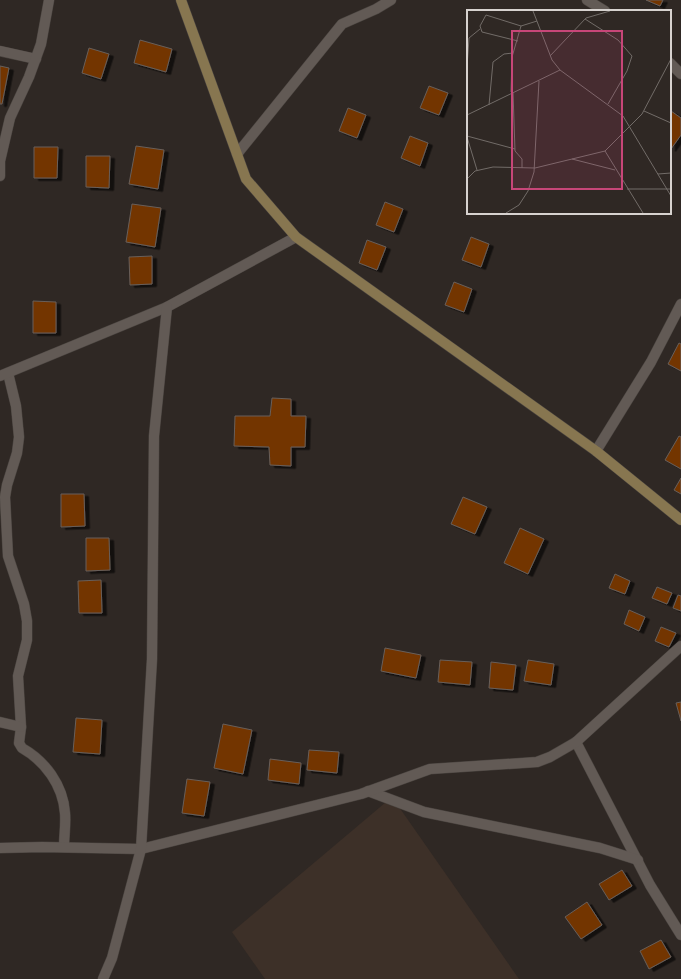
<svg xmlns="http://www.w3.org/2000/svg" width="681" height="979" viewBox="0 0 681 979" font-family="'Zilla Slab',serif">
  <style>
    .built { fill: #3d3028 }
    .building { fill: #733500; stroke: #685f5a; filter: url(#shadow) }
    .lines { fill: none; stroke-linecap: round; stroke-linejoin: round }
    .street-casing { stroke: #49433f; stroke-width: 11 }
    .secondary-casing { stroke: #49433f; stroke-width: 11 }
    .street { stroke: #625a55; stroke-width: 10 }
    .secondary { stroke: #877650; stroke-width: 10 }
    .inset-road { fill: none; stroke: #726c68; stroke-width: 1 }
    .view { fill: #c74678; fill-opacity: 0.15; stroke: #c74678; stroke-width: 2 }
    .inset-edge { fill: none; stroke: #d7d2cf; stroke-width: 2 }
  </style>
  <defs>
    <filter id="shadow"><feDropShadow dx="4.5" dy="2.5" stdDeviation="0" flood-color="#0009"/></filter>
  </defs>
  <rect width="100%" height="100%" fill="#2f2824"/>
  <!-- built -->
  <path class="built" d="M392 797 519 979H265L232 932Z"/>
  <!-- building -->
  <g class="building">
    <path d="M646 0H663L660 6Z"/>
    <path d="M140 40 172 49 166 72 134 63Z"/>
    <path d="M89 48 109 54 101 79 82 73Z"/>
    <path d="M0 66 9 68 2 104H0Z"/>
    <path d="M429 86 448 93 439 115 420 108Z"/>
    <path d="M348 108 366 115 357 138 339 131Z"/>
    <path d="M671 111 681 118V135L671 149 670 113Z"/>
    <path d="M410 136 428 143 420 166 401 158Z"/>
    <path d="M136 146 164 150 158 189 129 184Z"/>
    <path d="M34 147H58L57 178H34Z"/>
    <path d="M86 156H110L109 188 86 187Z"/>
    <path d="M385 202 403 209 394 232 376 225Z"/>
    <path d="M132 204 161 208 155 247 126 242Z"/>
    <path d="M471 237 489 244 481 267 462 260Z"/>
    <path d="M367 240 386 247 377 270 359 263Z"/>
    <path d="M152 256V284L130 285 129 257Z"/>
    <path d="M454 282 472 289 464 312 445 305Z"/>
    <path d="M33 301 56 302V333H33Z"/>
    <path d="M679 343 681 344V371L668 364Z"/>
    <path d="M272 398 291 399V416H306L305 447H291V466L270 465 269 447 234 446 235 416H270Z"/>
    <path d="M679 436 681 437V469L665 460Z"/>
    <path d="M681 478V494L674 490Z"/>
    <path d="M61 494H84L85 526 61 527Z"/>
    <path d="M463 497 487 507 475 534 451 524Z"/>
    <path d="M520 528 544 539 528 574 504 563Z"/>
    <path d="M86 538H109L110 570 86 571Z"/>
    <path d="M615 574 630 581 625 594 609 588Z"/>
    <path d="M101 580 102 613H79L78 581Z"/>
    <path d="M657 587 672 593 667 604 652 598Z"/>
    <path d="M678 595 681 596V611L673 608Z"/>
    <path d="M629 610 645 617 639 631 624 624Z"/>
    <path d="M661 627 676 633 669 647 655 641Z"/>
    <path d="M385 648 421 655 416 678 381 671Z"/>
    <path d="M440 660 472 662 470 685 438 682Z"/>
    <path d="M528 660 554 664 551 685 524 681Z"/>
    <path d="M491 662 516 665 513 690 489 688Z"/>
    <path d="M681 702V721L676 703Z"/>
    <path d="M76 718 102 720 100 754 73 752Z"/>
    <path d="M223 724 252 730 243 774 214 768Z"/>
    <path d="M309 750 339 752 337 773 307 770Z"/>
    <path d="M270 759 301 763 299 784 268 780Z"/>
    <path d="M187 779 210 782 204 816 182 813Z"/>
    <path d="M622 870 632 886 609 900 599 884Z"/>
    <path d="M587 902 602 925 581 939 565 917Z"/>
    <path d="M661 940 671 957 649 969 640 951Z"/>
  </g>
  <g class="lines">
    <!-- street casing -->
    <g class="street-casing">
      <g id="street">
        <path d="M587 0 605 11"/>
        <path d="M0 51 36 59"/>
        <path d="M670 63 681 74"/>
        <path d="M237 154 342 24 376 9 391 0"/>
        <path d="M0 176V161L10 118 29 77 41 44 49 0"/>
        <path d="M8 373 16 406 19 437 17 453 7 485 5 497 8 556 24 604 27 621V640L18 676 21 727 19 743 22 748C45 761 63 785 65 813 66 824 64 836 64 847"/>
        <path d="M0 376 167 307 296 237"/>
        <path d="M596 451 651 362 681 304"/>
        <path d="M0 722 21 727"/>
        <path d="M576 742 650 885 681 935"/>
        <path d="M368 791 424 812 600 848 638 860"/>
        <path d="M0 848 42 847 141 849 361 794 430 769 537 762 550 757 576 742 681 646"/>
        <path d="M103 979 112 958 141 849 152 659 154 436 167 307"/>
      </g>
    </g>
    <!-- secondary casing -->
    <g class="secondary-casing">
      <path id="secondary" d="M181 0 246 179 296 237 596 451 681 520"/>
    </g>
    <!-- street -->
    <use href="#street" class="street"/>
    <!-- secondary -->
    <use href="#secondary" class="secondary"/>
  </g>
  <!-- overview -->
  <g transform="translate(467 10)">
    <rect width="204" height="204" fill="#2f2824"/>
    <path class="inset-road" d="M66 1 85 50 93 60 156 106 204 186M118 9 151 30 165 46 160 61 141 94M51 31 15 22 13 16 19 5 54 16M83 46 119 8 143 1M0 57 2 28 13 19M44 82 45 47 54 16 70 11M46 82 48 141 55 149V158M22 95 26 52 37 44 46 43M177 101 204 113M0 105 93 60M0 126 48 139M0 127 10 160M138 141 176 203M105 149 148 160M191 164 204 163M0 169 8 161 26 157 68 158 138 141 175 104 204 49M160 179H204M39 203 52 195 61 181 67 162 72 71"/>
    <path class="view" d="M45 21H155V179H45Z"/>
    <rect width="204" height="204" class="inset-edge"/>
  </g>
</svg>
